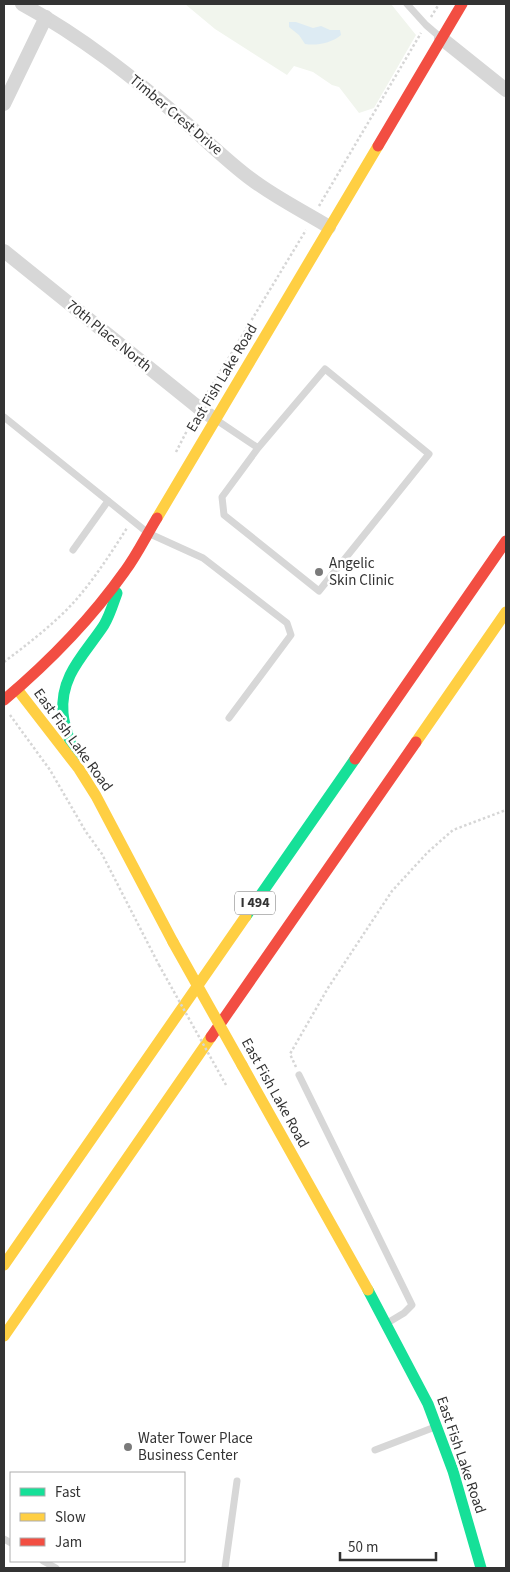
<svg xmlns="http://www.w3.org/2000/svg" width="510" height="1572" viewBox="0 0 510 1572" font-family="'Source Sans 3',sans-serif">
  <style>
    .green { fill: #f1f5ed }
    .water { fill: #ddebf3 }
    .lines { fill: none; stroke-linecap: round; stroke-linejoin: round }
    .path { stroke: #d6d6d6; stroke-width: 2.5; stroke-dasharray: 2.5 2.5; stroke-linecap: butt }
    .lane { stroke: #d7d7d7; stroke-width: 7 }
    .street { stroke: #d7d7d7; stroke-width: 14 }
    .fast { stroke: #16e098; stroke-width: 11 }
    .slow { stroke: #ffcf43; stroke-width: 11 }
    .jam { stroke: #f24e42; stroke-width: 11 }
    .path-bridge { stroke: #d6d6d6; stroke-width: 2.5; stroke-dasharray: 2.5 2.5; stroke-linecap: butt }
    .slow-bridge { stroke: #ffcf43; stroke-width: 11 }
    .poi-dot { fill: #7a7a7a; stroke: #fff; stroke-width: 2 }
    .labels { text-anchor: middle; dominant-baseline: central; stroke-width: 5; stroke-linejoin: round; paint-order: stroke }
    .shield { fill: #fff; stroke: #707070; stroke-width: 1 }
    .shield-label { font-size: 14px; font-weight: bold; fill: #333 }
    .street-label { font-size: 15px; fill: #333; stroke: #fff }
    .poi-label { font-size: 15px; fill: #333; stroke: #fff; text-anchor: start }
  </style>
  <rect width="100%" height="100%" fill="#fff"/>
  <!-- green -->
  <path class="green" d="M185 4H391L416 35 374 108 359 113 339 87 332 85 313 72 294 66 287 75 215 29Z"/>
  <!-- water -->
  <path class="water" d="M289 22H296L313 28 321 26 330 30H340L341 35C332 43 316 46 305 44L299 35 289 27Z"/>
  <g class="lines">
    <!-- path -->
    <g class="path">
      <path d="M431 17 439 4"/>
      <path d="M319 206 421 33"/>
      <path d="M205 397 306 230"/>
      <path d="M176 452 193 419"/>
      <path d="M4 662C28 644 55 623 75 601 95 578 111 553 127 528"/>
      <path d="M10 715 50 770 86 832 102 854 159 965"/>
      <path d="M296 1067 290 1054 328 988 392 891 428 852 453 830 506 810"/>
    </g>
    <!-- lane -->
    <g class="lane">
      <path d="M407 4 426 25 440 37"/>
      <path d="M4 417 148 533 203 558 287 623 291 635 229 718"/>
      <path d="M218 421 258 448 325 369 429 454 319 591 224 515 222 497 258 448"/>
      <path d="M73 550 108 501"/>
      <path d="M299 1075 412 1305 404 1313 389 1322"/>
      <path d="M375 1450 435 1427"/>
      <path d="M4 1539 11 1543"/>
      <path d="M43 1561 56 1568"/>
      <path d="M225 1568 237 1481"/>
    </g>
    <!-- street -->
    <g class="street">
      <path d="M22 4C81 36 134 78 185 122 207 141 228 162 251 179 276 198 303 211 329 227"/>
      <path d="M441 38 506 90"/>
      <path d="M4 104 46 17"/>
      <path d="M4 251 199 408 215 419"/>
    </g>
    <!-- fast -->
    <g class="fast">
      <path d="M75 757C71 742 64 728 63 713 60 675 85 654 104 625 110 615 113 604 117 593"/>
      <path d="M246 916 355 759"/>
      <path d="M368 1290 428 1404 453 1471 481 1568"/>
    </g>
    <!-- slow -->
    <g class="slow">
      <path d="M157 518 378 146"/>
      <path d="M17 689 79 769 96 796 173 942"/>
      <path d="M416 742 506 612"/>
      <path d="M242 1065 368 1290"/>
      <path d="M4 1265 246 916"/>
      <path d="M4 1336 211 1037"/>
    </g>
    <!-- jam -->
    <g class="jam">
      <path d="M378 146 462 4"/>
      <path d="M4 700C49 662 91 619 125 571 137 555 146 536 157 518"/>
      <path d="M355 759 506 541"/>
      <path d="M211 1037 416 742"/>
    </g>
    <!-- path-bridge -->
    <path class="path-bridge" d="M159 965 226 1085"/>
    <!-- slow-bridge -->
    <path class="slow-bridge" d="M173 942 242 1065"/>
  </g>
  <!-- markers -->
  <g class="poi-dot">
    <circle cx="319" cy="572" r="5"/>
    <circle cx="128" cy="1447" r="5"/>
  </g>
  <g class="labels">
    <!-- shield labels -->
    <rect class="shield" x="235" y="891.5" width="40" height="23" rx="4"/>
    <g class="shield-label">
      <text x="255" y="903">I 494</text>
    </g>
    <!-- street labels -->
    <g class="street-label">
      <text transform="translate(176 115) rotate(40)">Timber Crest Drive</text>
      <text transform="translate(109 336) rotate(39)">70th Place North</text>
      <text transform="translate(222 378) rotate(-59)">East Fish Lake Road</text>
      <text transform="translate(73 740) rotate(54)">East Fish Lake Road</text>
      <text transform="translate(275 1093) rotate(61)">East Fish Lake Road</text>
      <text transform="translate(461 1455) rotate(71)">East Fish Lake Road</text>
    </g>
    <!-- poi labels -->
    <g class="poi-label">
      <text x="329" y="563">Angelic<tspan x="329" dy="17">Skin Clinic</tspan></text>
      <text x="138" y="1438">Water Tower Place<tspan x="138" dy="17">Business Center</tspan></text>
    </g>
  </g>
  <!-- border -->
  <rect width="510" height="1572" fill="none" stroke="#333333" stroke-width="10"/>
  <!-- legend -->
  <rect x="10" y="1472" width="175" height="90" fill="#ffffff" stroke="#adadad"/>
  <rect x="20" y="1488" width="25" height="8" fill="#16e098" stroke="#adadad"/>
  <text x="55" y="1497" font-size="15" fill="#333333">Fast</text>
  <rect x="20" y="1513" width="25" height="8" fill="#ffcf43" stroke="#adadad"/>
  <text x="55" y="1522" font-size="15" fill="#333333">Slow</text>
  <rect x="20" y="1538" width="25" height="8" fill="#f24e42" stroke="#adadad"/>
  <text x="55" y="1547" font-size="15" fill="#333333">Jam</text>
  <!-- scale -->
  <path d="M340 1552v8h96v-8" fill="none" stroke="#333333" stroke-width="2.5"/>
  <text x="348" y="1552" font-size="15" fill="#333333" stroke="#ffffff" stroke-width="4" paint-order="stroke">50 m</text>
</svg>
